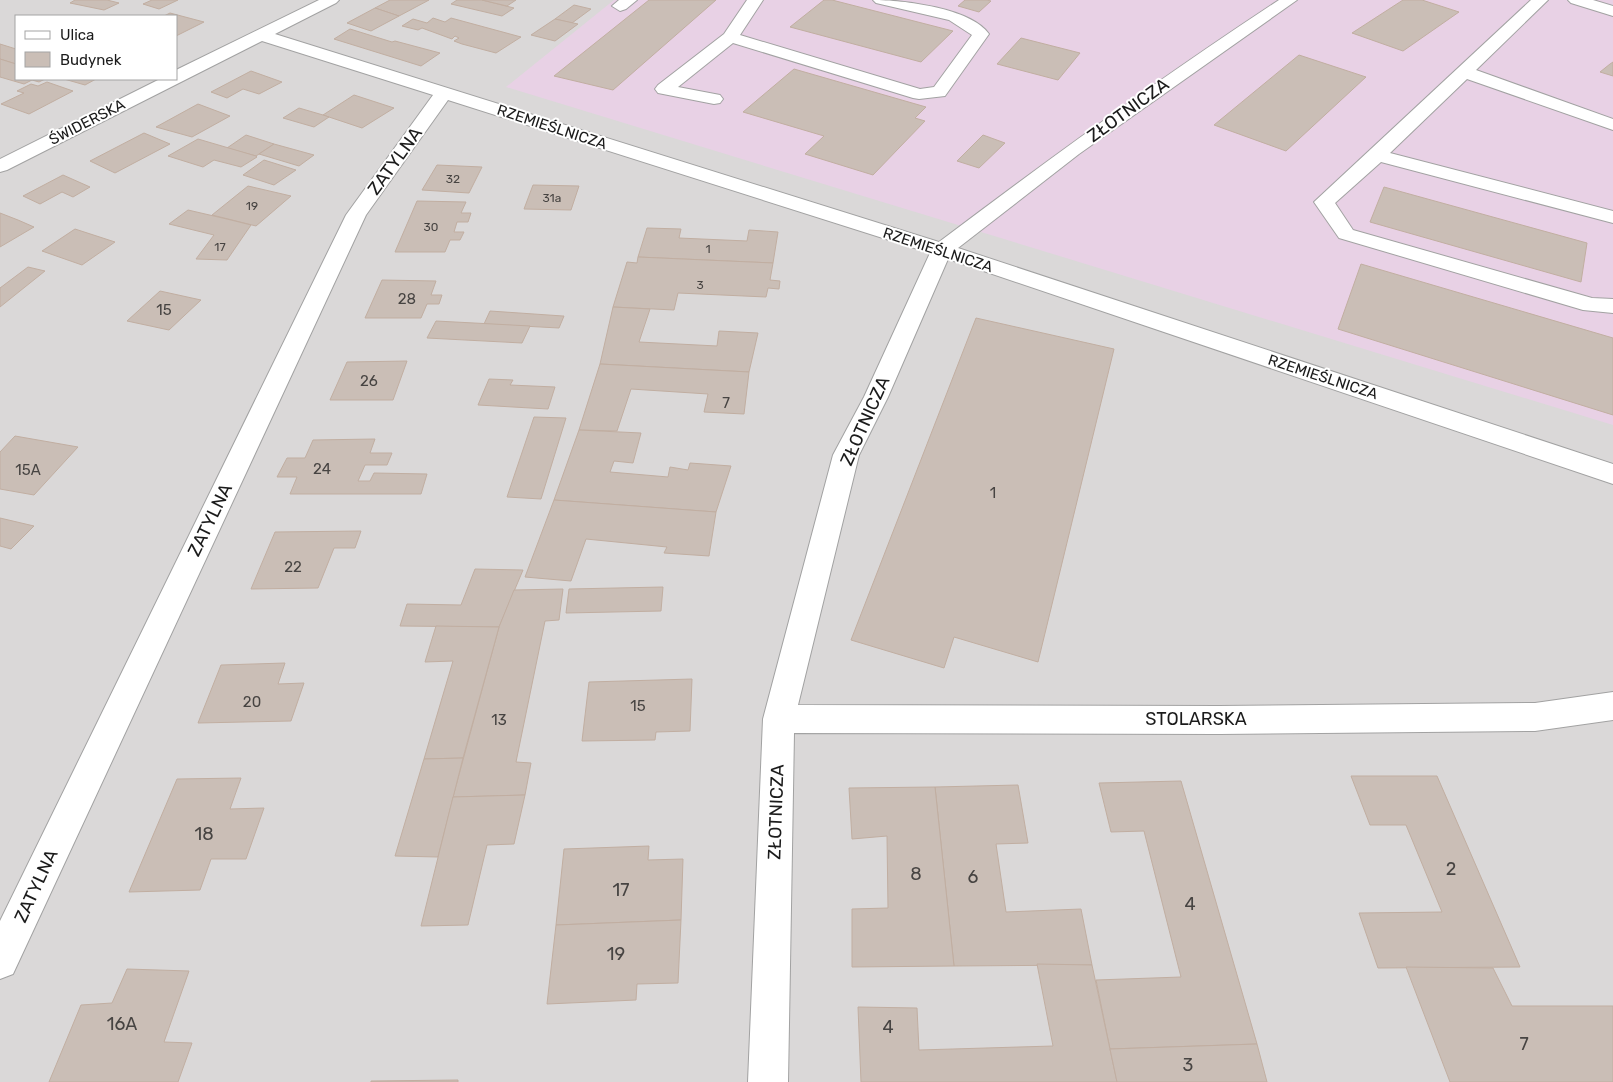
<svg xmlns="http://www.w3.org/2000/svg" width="1613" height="1082" viewBox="0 0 1613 1082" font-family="Rubik,sans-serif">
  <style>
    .residential { fill: #dad8d8; fill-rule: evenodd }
    .industrial { fill: #e8d1e5 }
    .building { fill: #cabeb6; stroke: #c1aea1 }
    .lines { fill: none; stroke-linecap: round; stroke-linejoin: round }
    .minor-casing { stroke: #a2a2a2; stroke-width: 2 }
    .minor { fill: #fff; fill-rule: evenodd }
    .labels { text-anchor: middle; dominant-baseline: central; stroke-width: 4; stroke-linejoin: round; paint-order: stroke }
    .far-number-label { font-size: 12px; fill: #474442 }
    .far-street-label { font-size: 15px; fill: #1b1b1b; stroke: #fff }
    .number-label { font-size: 15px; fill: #474442 }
    .street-label { font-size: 18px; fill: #1b1b1b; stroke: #fff }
    .near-number-label { font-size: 18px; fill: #474442 }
  </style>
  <rect width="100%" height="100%" fill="#eee9e0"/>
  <!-- residential -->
  <path class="residential" d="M0 0H1613V1082H0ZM16 16H176V79H16Z"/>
  <!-- industrial -->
  <path class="industrial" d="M614 0H1613V425L506 87Z"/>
  <!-- building -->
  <g class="building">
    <path d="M75 0H107L119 3 104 10 70 3Z"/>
    <path d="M152 0H178L159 9 143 4Z"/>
    <path d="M390 0H429L399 16 375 8Z"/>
    <path d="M457 0H482L514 8 502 16 451 4Z"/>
    <path d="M482 0H516L507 6Z"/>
    <path d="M649 0H716L613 90 554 76Z"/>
    <path d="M824 0H832L953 31 921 62 790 27Z"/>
    <path d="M965 0H987L991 1 979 12 958 6Z"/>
    <path d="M1403 0H1422L1459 12 1403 51 1352 33Z"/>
    <path d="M574 5 591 9 572 23 555 19Z"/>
    <path d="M375 8 399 16 371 31 347 23Z"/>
    <path d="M170 13 204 22 176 36V16H164Z"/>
    <path d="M433 18 445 22 451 18 521 37 496 53 462 44 454 41 459 38 455 36 452 39 422 28 418 30 402 26 413 19 427 23Z"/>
    <path d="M555 19 578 24 555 41 531 35Z"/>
    <path d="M350 29 392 42 395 41 440 53 421 66 334 39Z"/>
    <path d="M1021 38 1080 53 1058 80 997 64Z"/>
    <path d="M0 44 16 49V64L0 59Z"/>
    <path d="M1299 55 1366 77 1286 151 1214 125Z"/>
    <path d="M0 59 16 64V79H45L39 82 32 80 24 84 0 77Z"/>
    <path d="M1613 62V76L1600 72 1610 64Z"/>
    <path d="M794 69 926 107 915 118 925 121 873 175 805 154 824 136 743 112Z"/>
    <path d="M251 71 282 82 259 94 243 89 227 98 211 92Z"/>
    <path d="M64 79H96L85 85Z"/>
    <path d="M47 82 73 91 29 114 1 104 24 93 17 91 31 84 38 86Z"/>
    <path d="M354 95 394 108 362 128 323 115Z"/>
    <path d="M198 104 230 116 192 137 156 127Z"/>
    <path d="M299 108 323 115 329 117 314 127 283 118Z"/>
    <path d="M144 133 170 144 115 173 90 161Z"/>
    <path d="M246 135 274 144 256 156 227 148Z"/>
    <path d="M983 135 1005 143 979 168 957 161Z"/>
    <path d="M198 139 256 156 257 157 241 167 214 160 203 167 168 156Z"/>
    <path d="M274 144 314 155 299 166 259 154Z"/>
    <path d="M264 160 296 170 274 185 243 175Z"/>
    <path d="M437 165 482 167 469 193 422 190Z"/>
    <path d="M63 175 90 187 73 197 62 192 40 204 23 196Z"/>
    <path d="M533 185 579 186 571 210 524 209Z"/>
    <path d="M248 186 291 196 256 226 212 215Z"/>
    <path d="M1384 187 1587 243 1581 282 1370 222Z"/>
    <path d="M417 201 466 202 461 213H471L468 222H457L454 232H464L460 240H450L445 252H395Z"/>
    <path d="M188 210 231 220 251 225 227 260 196 259 214 235 169 224Z"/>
    <path d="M0 213 18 220 34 227 0 247Z"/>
    <path d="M647 228 681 229 679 238 747 241 749 230 778 232 773 263 638 257Z"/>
    <path d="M75 229 115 242 82 265 42 251Z"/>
    <path d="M638 257 773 263 770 280 780 281 779 289 768 288 766 297 678 293 674 310 613 307 627 262 637 263Z"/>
    <path d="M1361 264 1613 338V415L1338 329Z"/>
    <path d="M28 267 45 271 0 307V288Z"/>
    <path d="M382 280 436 281 431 295H442L439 304H427L421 318H365Z"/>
    <path d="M160 291 201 300 169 330 127 321Z"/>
    <path d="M613 307 650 309 639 342 717 346 719 331 758 333 749 372 600 364Z"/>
    <path d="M490 311 563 316H564L559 328 484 324Z"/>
    <path d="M976 318 1114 349 1038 662 954 637 944 668 851 640Z"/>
    <path d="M436 321 493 324 530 326 522 343 427 338Z"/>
    <path d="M407 361 393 400H330L347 362Z"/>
    <path d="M600 364 749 372 744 414 704 412 708 394 631 389 617 431 579 430Z"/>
    <path d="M489 379 513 380 510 385 555 387 548 409 478 405Z"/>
    <path d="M534 417 566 418 541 499 507 497Z"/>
    <path d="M579 430 641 433 633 463 614 461 610 472 668 477 670 467 688 470 690 463 731 466 716 512 554 500Z"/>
    <path d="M15 436 78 447 34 495 0 489V452Z"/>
    <path d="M375 439 370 453H392L387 465H365L358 481H370L374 473 427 474 421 494H290L297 477H277L287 458H305L313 440Z"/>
    <path d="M554 500 716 512 709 556 664 553 667 547 586 539 571 581 525 577Z"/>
    <path d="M0 518 34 526 11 549 0 546Z"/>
    <path d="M361 531 355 548H334L318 588 251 589 275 532Z"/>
    <path d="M475 569 523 570 499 627 400 626 407 604 461 605Z"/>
    <path d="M663 587 661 611 566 613 569 589Z"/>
    <path d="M563 589 559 620 545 621 516 762 531 763 525 795 453 797 499 627 514 590Z"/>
    <path d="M436 626 499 627 463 758 424 759 453 661 425 662Z"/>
    <path d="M285 663 278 684 304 683 291 721 198 723 221 665Z"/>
    <path d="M692 679 690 731 656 732 655 740 582 741 589 682Z"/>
    <path d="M463 758 438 857 395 856 424 759Z"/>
    <path d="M1351 776H1437L1520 967 1378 968 1359 913 1442 912 1406 825H1370Z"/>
    <path d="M241 778 230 809 264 808 246 859H211L200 890 129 892 177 779Z"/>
    <path d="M1181 781 1257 1044 1110 1049 1096 980 1181 977 1144 831 1111 832 1099 783Z"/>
    <path d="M1018 785 1028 843 996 844 1006 912 1081 909 1092 965 954 966 935 787Z"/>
    <path d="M935 787 954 966 852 967V909L888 908 887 836 852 839 849 788Z"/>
    <path d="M525 795 514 844 487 845 468 925 421 926 453 797Z"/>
    <path d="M649 846 648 860 683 859 681 920 556 925 564 849Z"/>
    <path d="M681 920 678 983 637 984 636 1000 547 1004 556 925Z"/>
    <path d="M1037 964 1092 965 1117 1082H861L858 1007 917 1008 919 1050 1053 1046Z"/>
    <path d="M1406 967 1493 968 1512 1006H1613V1082H1450Z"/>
    <path d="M127 969 189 971 164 1042 192 1043 178 1082H49L81 1005 112 1003Z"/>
    <path d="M1257 1044 1267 1082H1117L1110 1049Z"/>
    <path d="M458 1080V1082H371V1081Z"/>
  </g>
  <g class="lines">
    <!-- minor casing -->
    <g class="minor-casing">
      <g id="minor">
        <path d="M319 0H339L336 3 275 34 939 242C1050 158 1162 77 1279 0H1297L1079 154 958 248 1613 464V484L948 259 888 397 859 455 798 705 1219 706 1535 703 1613 692V720L1535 731 1219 734 794 733 788 1082H748L763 719 833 455 864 397 930 253 448 100 366 215 13 974 0 979V921L346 215 433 95 262 41 7 170 0 172V159L160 79H176V70Z"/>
        <path d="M619 0H637L626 9 620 11 612 6Z"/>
        <path d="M747 0H763L740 35 920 89 934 87 972 35 949 20 876 3 873 0C903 0 971 8 989 34L945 96 919 99 913 98 733 43 678 87 720 95 723 99 720 103 714 104 658 93 655 89 658 85 724 34Z"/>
        <path d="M1531 0H1548L1476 70 1613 119V130L1467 79 1390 153 1613 211V223L1381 162 1335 203 1353 230 1592 298 1613 299V313L1583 310 1339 238 1314 202Z"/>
        <path d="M1568 0H1593L1613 6V16L1571 3Z"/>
      </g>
    </g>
    <!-- minor -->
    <use href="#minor" class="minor"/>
  </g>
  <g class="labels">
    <!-- far-number labels -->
    <g class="far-number-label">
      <text x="453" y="179">32</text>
      <text x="552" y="198">31a</text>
      <text x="252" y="206">19</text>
      <text x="431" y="227">30</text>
      <text x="220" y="247">17</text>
      <text x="708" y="249">1</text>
      <text x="700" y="285">3</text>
    </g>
    <!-- far-street labels -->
    <g class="far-street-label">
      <text transform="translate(87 122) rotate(-27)">ŚWIDERSKA</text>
      <text transform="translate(552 127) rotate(18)">RZEMIEŚLNICZA</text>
      <text transform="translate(938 250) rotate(18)">RZEMIEŚLNICZA</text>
      <text transform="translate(1323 377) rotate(18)">RZEMIEŚLNICZA</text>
    </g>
    <!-- number labels -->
    <g class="number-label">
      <text x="407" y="299">28</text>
      <text x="164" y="310">15</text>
      <text x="369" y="381">26</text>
      <text x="726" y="403">7</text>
      <text x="322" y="469">24</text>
      <text x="28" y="470">15A</text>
      <text x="993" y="493">1</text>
      <text x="293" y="567">22</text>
      <text x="252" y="702">20</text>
      <text x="638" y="706">15</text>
      <text x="499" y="720">13</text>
    </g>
    <!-- street labels -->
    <g class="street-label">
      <text transform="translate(1128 110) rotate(-36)">ZŁOTNICZA</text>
      <text transform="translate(395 161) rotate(-54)">ZATYLNA</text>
      <text transform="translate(865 421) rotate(-66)">ZŁOTNICZA</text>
      <text transform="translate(210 520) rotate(-64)">ZATYLNA</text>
      <text x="1196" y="719">STOLARSKA</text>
      <text transform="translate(776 812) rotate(-88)">ZŁOTNICZA</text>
      <text transform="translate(36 886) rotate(-65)">ZATYLNA</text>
    </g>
    <!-- near-number labels -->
    <g class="near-number-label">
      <text x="204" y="834">18</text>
      <text x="1451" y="869">2</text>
      <text x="916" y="874">8</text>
      <text x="973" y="877">6</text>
      <text x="621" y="890">17</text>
      <text x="1190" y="904">4</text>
      <text x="616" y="954">19</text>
      <text x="122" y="1024">16A</text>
      <text x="888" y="1027">4</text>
      <text x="1524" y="1044">7</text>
      <text x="1188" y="1065">3</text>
    </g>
  </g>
  <!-- legend -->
  <rect x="15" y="15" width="162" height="65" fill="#ffffff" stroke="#a4a4a4"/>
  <rect x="25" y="31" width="25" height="8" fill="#ffffff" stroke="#a4a4a4"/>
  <text x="60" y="40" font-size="15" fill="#1b1b1b">Ulica</text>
  <rect x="25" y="52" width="25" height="15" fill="#cabeb6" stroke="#a4a4a4"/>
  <text x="60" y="65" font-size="15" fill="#1b1b1b">Budynek</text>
</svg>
